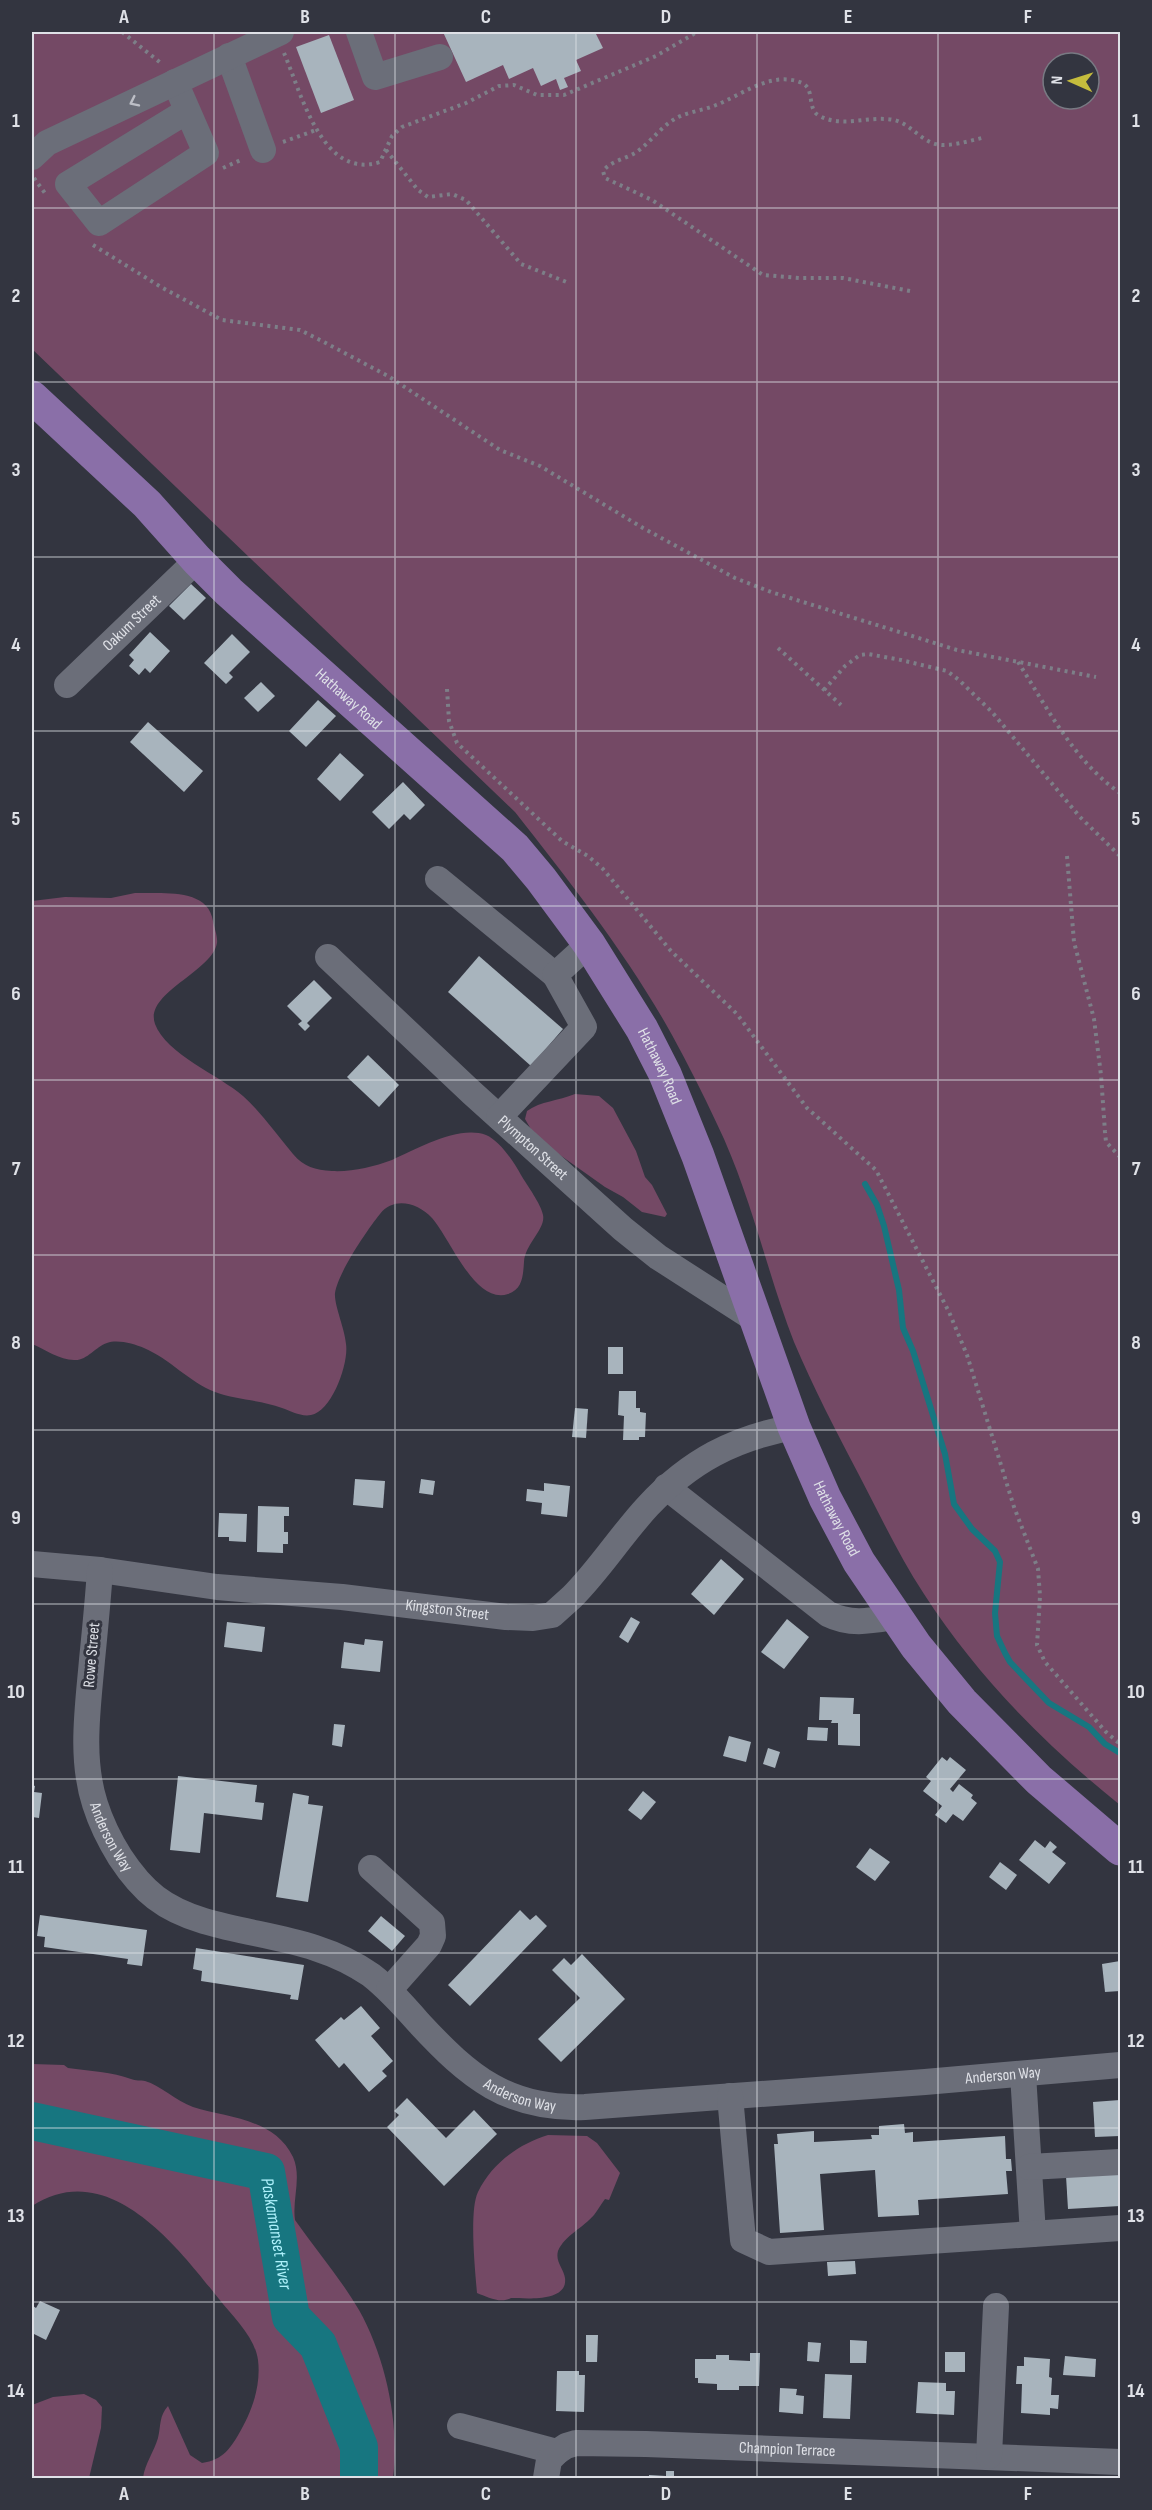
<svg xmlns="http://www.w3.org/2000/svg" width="1152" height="2510" viewBox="0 0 1152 2510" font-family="'Sofia Sans Condensed',sans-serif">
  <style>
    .green { fill: #744965; fill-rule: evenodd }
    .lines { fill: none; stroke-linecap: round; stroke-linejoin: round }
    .stream { stroke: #177680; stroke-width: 6 }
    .river { stroke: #177680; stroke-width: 38 }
    .building { fill: #a8b4bd }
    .path { stroke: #7d7f88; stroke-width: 4; stroke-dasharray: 3 4.5; stroke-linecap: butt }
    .minor { stroke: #6b6e79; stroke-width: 26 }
    .major { stroke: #8a6fa8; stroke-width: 33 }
    .oneway { stroke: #bcbec6 }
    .grid { fill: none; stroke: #dfe1e7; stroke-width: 1.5; stroke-opacity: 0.55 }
    .labels { text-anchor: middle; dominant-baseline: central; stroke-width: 6; stroke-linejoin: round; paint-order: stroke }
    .street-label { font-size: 16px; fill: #dfe1e7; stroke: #333540 }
    .water-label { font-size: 18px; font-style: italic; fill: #aef1fb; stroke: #333540 }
    .neatline { fill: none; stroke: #dfe1e7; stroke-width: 2 }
    .grid-label { font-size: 20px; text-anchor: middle; font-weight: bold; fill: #dfe1e7 }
  </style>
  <rect width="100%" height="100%" fill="#333540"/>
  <!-- green -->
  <g class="green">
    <path d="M32 32H1120V1805C1044 1744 977 1676 924 1594 899 1556 880 1515 859 1475 836 1431 813 1387 794 1342 766 1270 751 1194 717 1124 703 1094 688 1064 672 1035 629 957 570 882 515 812L32 349ZM1053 63H1089V99H1053Z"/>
    <path d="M135 893C160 894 208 887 213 921 214 927 218 937 217 943 212 972 144 993 155 1024 166 1054 219 1075 243 1096 261 1112 277 1135 293 1154 304 1167 315 1170 332 1171 352 1172 373 1167 392 1160 417 1149 458 1125 486 1135 500 1141 514 1162 521 1175 527 1185 541 1204 543 1215 546 1229 525 1244 524 1262 523 1275 523 1289 508 1294 475 1305 450 1238 432 1218 418 1203 394 1196 380 1214 367 1230 338 1273 335 1293 334 1305 345 1329 346 1344 349 1363 332 1411 311 1415 301 1417 291 1411 282 1408 261 1400 237 1400 215 1392 189 1382 170 1359 144 1348 134 1344 118 1339 107 1343 95 1347 87 1361 74 1360 60 1360 44 1349 32 1344V901L65 897 111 898Z"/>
    <path d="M575 1094 599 1096 613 1108 636 1151 645 1177 652 1185 667 1214 665 1217 642 1212 623 1197 605 1187 536 1138 525 1119 527 1111C541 1101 558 1101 575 1094Z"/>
    <path d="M32 2064 64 2065 68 2068C89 2071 113 2072 131 2079 135 2081 141 2080 145 2081 160 2085 176 2101 193 2107 228 2118 274 2118 293 2157 302 2177 292 2199 295 2220 316 2250 341 2279 359 2310 386 2358 400 2425 393 2478H143C145 2463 154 2452 158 2438 161 2425 159 2416 168 2406L190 2455 202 2463C223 2460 231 2448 241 2430 253 2409 261 2384 258 2360 255 2337 233 2317 219 2299 177 2246 108 2156 32 2206Z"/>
    <path d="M548 2135 587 2136 597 2143 620 2173 609 2200 605 2199C601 2204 598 2210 594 2215 583 2228 565 2235 558 2251 555 2262 564 2269 565 2278 568 2303 525 2298 511 2298 501 2304 487 2297 477 2293 475 2270 469 2210 478 2192 492 2163 519 2144 548 2135Z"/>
    <path d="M84 2394 96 2400 102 2407 101 2428 89 2478H32V2405L53 2397Z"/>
  </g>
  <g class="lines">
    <!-- stream -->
    <path class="stream" d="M865 1184 877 1205 884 1226 899 1290 903 1328 913 1351 945 1454 954 1504 972 1529 995 1551 1000 1562 995 1613 997 1636 1005 1653 1010 1662 1049 1703 1089 1727 1105 1744 1120 1753"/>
    <!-- river -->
    <path class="river" id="s1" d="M32 2121 266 2172 291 2317 318 2345 359 2447V2478"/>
  </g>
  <!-- building -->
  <g class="building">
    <path d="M443 32H595L603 48 576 60 581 71 564 78 568 87 560 90 556 79 541 86 533 68 509 79 503 65 466 82Z"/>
    <path d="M329 35 354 100 321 113 296 47Z"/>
    <path d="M191 584 206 598 184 620 169 606Z"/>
    <path d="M150 632 170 651 150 673 145 668 139 675 129 666 134 660 129 655Z"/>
    <path d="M232 634 250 652 229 673 233 677 226 684 204 663Z"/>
    <path d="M261 682 275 696 258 712 244 698Z"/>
    <path d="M318 700 336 716 306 747 289 731Z"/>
    <path d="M148 722 203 771 184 792 130 742Z"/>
    <path d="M340 753 364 775 340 801 317 779Z"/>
    <path d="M403 782 425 805 410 820 404 814 389 829 372 812Z"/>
    <path d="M479 956 563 1029 531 1066 448 992Z"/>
    <path d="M314 980 332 998 307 1023 310 1026 305 1031 298 1024 302 1021 287 1006Z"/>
    <path d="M368 1055 399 1085 379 1107 347 1077Z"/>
    <rect x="608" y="1347" width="15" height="27"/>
    <path d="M619 1391H636V1408H640V1412L646 1413 645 1437H639V1440H623L624 1416 618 1415Z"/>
    <path d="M575 1408 588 1409 586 1438 572 1437Z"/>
    <path d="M355 1479 385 1481 383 1508 353 1505Z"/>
    <path d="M421 1479 435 1481 433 1495 419 1493Z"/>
    <path d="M544 1483 570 1486 567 1517 541 1514 542 1503 526 1501 527 1489 544 1491Z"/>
    <path d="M258 1506 289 1507V1516H284V1532H288V1544H283V1553L257 1552Z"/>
    <path d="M219 1513 247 1514 246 1542 229 1541V1537H218Z"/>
    <path d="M721 1559 744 1579 714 1615 691 1594Z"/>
    <path d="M631 1617 640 1622 628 1643 619 1637Z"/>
    <path d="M787 1619 809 1637 784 1669 761 1652Z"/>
    <path d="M227 1622 265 1627 262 1652 224 1647Z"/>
    <path d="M365 1639 383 1641 380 1672 341 1668 344 1642 364 1645Z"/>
    <path d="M820 1697 854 1698 853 1714H860V1746L838 1745V1723H831L832 1720H819Z"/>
    <path d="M334 1724 345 1725 342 1747 332 1745Z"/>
    <path d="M808 1727 828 1728 827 1741 807 1740Z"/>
    <path d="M729 1736 751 1742 746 1762 723 1756Z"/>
    <path d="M768 1748 780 1752 775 1768 763 1764Z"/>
    <path d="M942 1757 947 1761 950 1757 966 1770 950 1789 953 1792 959 1784 973 1795 971 1798 977 1803 963 1821 953 1814 946 1823 935 1815 942 1806 923 1791 931 1781 926 1777Z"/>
    <path d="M178 1776 257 1785 255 1802 264 1803 262 1820 204 1813 200 1853 170 1850Z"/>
    <path d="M32 1785 35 1786 34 1792 42 1793 39 1818 32 1817Z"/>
    <path d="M643 1791 656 1802 641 1820 628 1810Z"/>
    <path d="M293 1793 309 1796 308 1804 323 1806 308 1902 276 1897Z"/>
    <path d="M1035 1840 1045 1848 1050 1841 1057 1847 1052 1852 1066 1863 1049 1884 1019 1860Z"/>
    <path d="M870 1848 890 1862 875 1881 856 1867Z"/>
    <path d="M1000 1862 1017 1875 1006 1890 989 1877Z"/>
    <path d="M520 1910 530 1920 536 1915 547 1926 470 2006 448 1985Z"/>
    <path d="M40 1915 147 1930 142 1966 127 1964 128 1959 44 1947 45 1937 37 1936Z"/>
    <path d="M381 1916 405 1936 392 1951 368 1931Z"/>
    <path d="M196 1948 304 1965 298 2000 290 1999 291 1995 201 1981 202 1971 193 1969Z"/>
    <path d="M582 1954 625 1999 561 2062 538 2039 580 1998 552 1970 564 1958 571 1965Z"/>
    <path d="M1120 1961V1991L1105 1992 1102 1964Z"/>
    <path d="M361 2006 380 2028 371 2036 393 2061 382 2071 387 2076 369 2092 344 2063 339 2068 315 2040 341 2017 344 2020Z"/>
    <path d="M407 2098 446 2138 474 2110 497 2134 444 2186 387 2127 399 2115 394 2111Z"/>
    <path d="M1120 2100V2136L1095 2137 1093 2102Z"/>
    <path d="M904 2124 905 2133 913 2132V2142L1005 2136 1006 2159H1011L1012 2171H1006L1008 2194 918 2200 919 2215 878 2217 875 2170 820 2174 824 2230 780 2233 774 2144H778L777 2134 814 2131V2142L872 2139 871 2135H879V2126Z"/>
    <path d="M1120 2173V2206L1068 2209 1066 2176Z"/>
    <path d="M855 2261 856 2274 828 2276 827 2262Z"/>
    <path d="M40 2301 60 2310 46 2340 32 2333V2309L33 2306 36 2308Z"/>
    <path d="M586 2335H598L597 2362H586Z"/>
    <path d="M850 2340 867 2341 866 2363H850Z"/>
    <path d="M808 2342 821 2343 819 2362 807 2361Z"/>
    <rect x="945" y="2352" width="20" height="20"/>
    <path d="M750 2353H760L759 2386H739V2390H717V2384L698 2383V2378H695V2359H716V2355H729V2360L750 2361Z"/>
    <path d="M1065 2356 1096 2359 1095 2377 1063 2375Z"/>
    <path d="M1024 2357 1050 2359 1049 2377 1052 2378 1051 2395H1059L1058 2409 1050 2408V2415L1021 2413 1022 2384H1016L1017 2366H1024Z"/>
    <path d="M557 2371H579V2375H585L584 2412 556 2411Z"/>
    <path d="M825 2374 852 2375 850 2419 823 2418Z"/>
    <path d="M918 2382 946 2383V2391H955L954 2415 916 2413Z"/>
    <path d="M780 2388 797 2389 796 2395 804 2396 803 2414 779 2412Z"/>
    <path d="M666 2471H674V2476L684 2477V2478H649V2475L666 2476Z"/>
  </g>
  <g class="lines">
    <!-- path -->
    <g class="path">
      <path d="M122 32 162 64"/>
      <path d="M284 53C301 92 322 181 380 162L392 136 402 127 466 103 499 86 514 85 537 95H564L656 56 697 32"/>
      <path d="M283 142 316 130"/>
      <path d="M386 150 418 190 428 197 452 194 466 200 521 264 569 283"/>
      <path d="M223 168 243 159"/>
      <path d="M34 178 47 196"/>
      <path d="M93 245 161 287 222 320 300 330 322 341 388 376 500 450 540 466 643 528 735 578 771 592 957 650 1096 677"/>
      <path d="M910 291 843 278H799L763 275 652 200 605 178 603 171C611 161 625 159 635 153 649 144 659 129 673 120 685 112 702 111 716 105 742 95 772 70 802 83 815 89 807 108 818 115 841 129 869 115 894 120 912 124 922 144 942 145 956 145 969 141 982 138"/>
      <path d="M778 648 841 705"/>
      <path d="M1018 662C1048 709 1074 761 1120 793"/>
      <path d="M447 689 449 721 457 743 562 841 588 856 603 869 671 951 737 1014 807 1108 876 1170 949 1312 967 1355 1014 1507 1038 1569 1040 1596 1037 1645 1045 1662 1106 1732 1120 1744"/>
      <path d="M824 690 845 666 860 655 868 654 901 660 947 671 959 680 992 712 1080 817 1120 856"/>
      <path d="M1067 856 1074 942 1094 1019 1101 1075 1105 1132 1106 1142 1120 1157"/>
    </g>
    <!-- minor -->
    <g class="minor">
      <path d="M359 32 375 77 440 57"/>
      <path d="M229 56 263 150"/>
      <path d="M175 82 206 153 99 223 68 184 187 111"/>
      <path d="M32 157 47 143 281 32"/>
      <path id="s2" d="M67 685 197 560"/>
      <path d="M438 879 555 975"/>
      <path id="s3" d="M328 957 471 1092 623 1229 658 1257 756 1320"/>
      <path d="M499 1117 584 1027 555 975 589 944"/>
      <path d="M666 1487 828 1614C850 1625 870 1621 894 1617"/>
      <path id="s4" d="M32 1564 100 1570 217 1587 342 1597 506 1617 533 1618 552 1615 572 1597C600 1569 621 1535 648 1506 690 1461 734 1438 794 1427"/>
      <path id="s5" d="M100 1570C98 1600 95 1630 92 1660 88 1707 80 1758 95 1804 101 1823 110 1841 120 1857 143 1892 164 1909 204 1921 262 1938 320 1939 371 1975 389 1989 404 2006 419 2023 469 2077 508 2110 585 2107L925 2082 1120 2065"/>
      <path d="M371 1868 432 1923 433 1936 429 1945 389 1990"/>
      <path d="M1023 2074 1033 2234"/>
      <path d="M730 2096 743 2240 769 2252 1120 2228"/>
      <path d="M1029 2167 1120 2162"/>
      <path id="s6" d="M460 2426 557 2452 566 2446 576 2443 646 2444 1120 2462"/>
      <path d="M989 2456 996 2306"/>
      <path d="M546 2478 549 2460 557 2452"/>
    </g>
    <!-- major -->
    <path class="major" id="s7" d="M32 397 147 504 197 560 229 592 515 848 541 879 589 944 642 1029 665 1074 698 1156 794 1427 825 1498 859 1562 916 1646 962 1702 1039 1780 1120 1849"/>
  </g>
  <!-- one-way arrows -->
  <defs><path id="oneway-chevron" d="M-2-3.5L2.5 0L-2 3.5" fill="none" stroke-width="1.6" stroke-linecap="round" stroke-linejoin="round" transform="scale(1.5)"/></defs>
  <use class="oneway" href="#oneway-chevron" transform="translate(134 102) rotate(154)"/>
  <!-- grid -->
  <path class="grid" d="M214 32V2478M395 32V2478M576 32V2478M757 32V2478M938 32V2478M32 208H1120M32 382H1120M32 557H1120M32 731H1120M32 906H1120M32 1080H1120M32 1255H1120M32 1430H1120M32 1604H1120M32 1779H1120M32 1953H1120M32 2128H1120M32 2302H1120"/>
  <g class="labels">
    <!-- street labels -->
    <g class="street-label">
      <text stroke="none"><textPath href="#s2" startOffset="90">Oakum Street</textPath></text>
      <text stroke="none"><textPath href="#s7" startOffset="438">Hathaway Road</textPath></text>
      <text stroke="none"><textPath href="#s7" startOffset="924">Hathaway Road</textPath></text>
      <text stroke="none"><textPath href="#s3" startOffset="280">Plympton Street</textPath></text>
      <text stroke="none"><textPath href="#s7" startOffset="1410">Hathaway Road</textPath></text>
      <text stroke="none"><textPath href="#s4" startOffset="418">Kingston Street</textPath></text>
      <text transform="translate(92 1655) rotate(-85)">Rowe Street</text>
      <text stroke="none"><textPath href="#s5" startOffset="272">Anderson Way</textPath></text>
      <text stroke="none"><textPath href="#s5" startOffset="1260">Anderson Way</textPath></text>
      <text stroke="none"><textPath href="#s5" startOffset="774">Anderson Way</textPath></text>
      <text stroke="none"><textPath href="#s6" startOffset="333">Champion Terrace</textPath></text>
    </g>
    <!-- water labels -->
    <g class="water-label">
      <text stroke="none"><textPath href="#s1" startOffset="302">Paskamanset River</textPath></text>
    </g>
  </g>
  <!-- border -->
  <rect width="1152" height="2510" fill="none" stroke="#333540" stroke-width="66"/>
  <!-- north arrow -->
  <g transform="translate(1071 81) rotate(273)"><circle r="28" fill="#333540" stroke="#787a83" stroke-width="1.5"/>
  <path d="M0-4.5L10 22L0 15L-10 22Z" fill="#c5bc3d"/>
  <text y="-9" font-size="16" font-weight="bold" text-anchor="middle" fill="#dfe1e7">N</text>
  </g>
  <rect x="33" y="33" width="1086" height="2444" class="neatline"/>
  <g class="grid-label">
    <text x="124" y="23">A</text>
    <text x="305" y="23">B</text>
    <text x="486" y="23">C</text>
    <text x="666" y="23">D</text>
    <text x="848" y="23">E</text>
    <text x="1028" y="23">F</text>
    <text x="16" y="127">1</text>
    <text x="1136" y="127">1</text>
    <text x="16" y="302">2</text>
    <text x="1136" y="302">2</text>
    <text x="16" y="476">3</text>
    <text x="1136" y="476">3</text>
    <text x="16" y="651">4</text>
    <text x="1136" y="651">4</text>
    <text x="16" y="825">5</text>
    <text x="1136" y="825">5</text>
    <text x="16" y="1000">6</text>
    <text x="1136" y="1000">6</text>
    <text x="16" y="1175">7</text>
    <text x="1136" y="1175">7</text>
    <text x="16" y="1349">8</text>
    <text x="1136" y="1349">8</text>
    <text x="16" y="1524">9</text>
    <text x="1136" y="1524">9</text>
    <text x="16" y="1698">10</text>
    <text x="1136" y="1698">10</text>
    <text x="16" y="1873">11</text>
    <text x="1136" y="1873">11</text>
    <text x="16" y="2047">12</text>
    <text x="1136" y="2047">12</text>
    <text x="16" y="2222">13</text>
    <text x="1136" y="2222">13</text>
    <text x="16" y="2397">14</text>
    <text x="1136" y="2397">14</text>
    <text x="124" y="2500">A</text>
    <text x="305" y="2500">B</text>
    <text x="486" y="2500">C</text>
    <text x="666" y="2500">D</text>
    <text x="848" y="2500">E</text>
    <text x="1028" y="2500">F</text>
  </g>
</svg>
